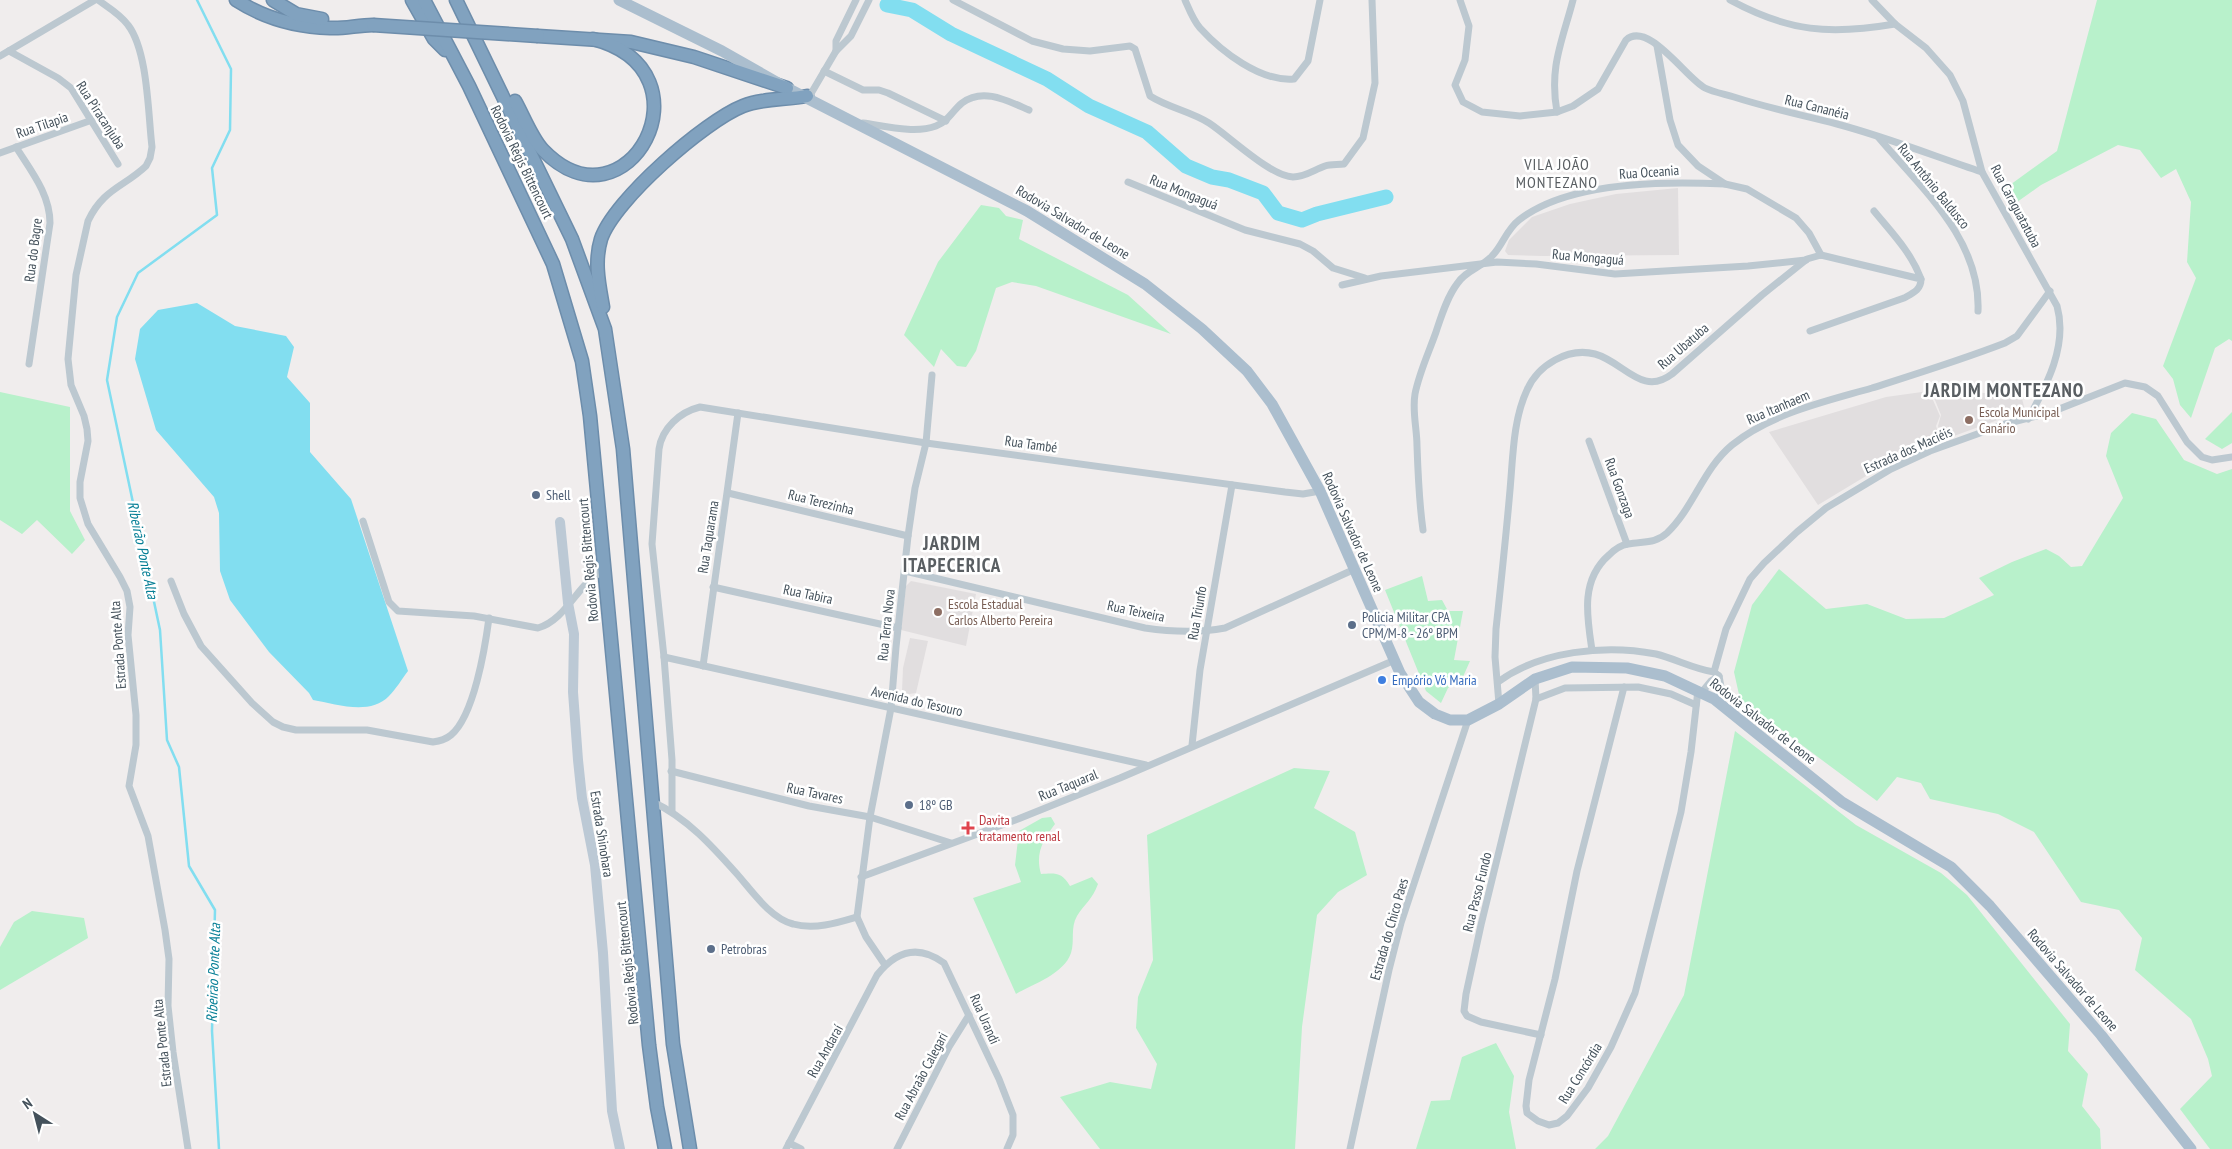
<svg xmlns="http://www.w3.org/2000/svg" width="2232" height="1149" viewBox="0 0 2232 1149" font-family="'PT Sans Narrow',sans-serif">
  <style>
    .education { fill: #e1dedf }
    .green { fill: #b8f1cb }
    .water { fill: #82def0 }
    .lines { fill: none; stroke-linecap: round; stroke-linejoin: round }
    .stream { stroke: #82def0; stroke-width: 2.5 }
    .river { stroke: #82def0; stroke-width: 15 }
    .highway-casing { stroke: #6d8dab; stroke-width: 15 }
    .street { stroke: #bcc8d0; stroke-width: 7 }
    .secondary { stroke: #bcc9d5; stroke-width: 10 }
    .primary { stroke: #abbece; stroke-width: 11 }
    .highway { stroke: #81a2bf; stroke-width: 12 }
    .highway-bridge-casing { stroke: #6d8dab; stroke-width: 15; stroke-linecap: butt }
    .highway-bridge { stroke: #81a2bf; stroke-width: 12 }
    .education-dot { fill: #8d6e63; stroke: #fff; stroke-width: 2 }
    .service-dot { fill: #5c6f8a; stroke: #fff; stroke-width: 2 }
    .shop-dot { fill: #3f7fe0; stroke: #fff; stroke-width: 2 }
    .health-dot { fill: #e0444e; stroke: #fff; stroke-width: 2 }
    .labels { text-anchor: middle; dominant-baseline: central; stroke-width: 5; stroke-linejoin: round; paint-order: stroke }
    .street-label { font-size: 14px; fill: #44515b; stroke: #fff }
    .education-label { font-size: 14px; fill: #785e54; stroke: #fff; text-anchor: start }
    .service-label { font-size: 14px; fill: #4e5e75; stroke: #fff; text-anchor: start }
    .shop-label { font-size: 14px; fill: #366cbe; stroke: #fff; text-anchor: start }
    .health-label { font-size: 14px; fill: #be3a42; stroke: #fff; text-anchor: start }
    .water-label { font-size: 15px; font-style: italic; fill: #077f96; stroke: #fff }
    .quarter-label { font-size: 16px; letter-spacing: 1px; fill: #595e62; stroke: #fff }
    .district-label { font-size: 19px; font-weight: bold; letter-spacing: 1px; fill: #595e62; stroke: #fff }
  </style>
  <rect width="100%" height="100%" fill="#f0eded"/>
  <!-- education -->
  <g class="education">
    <path d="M1678 188 1679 255 1543 256 1508 255 1505 251 1509 240 1532 217 1570 204 1616 194Z"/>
    <path d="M1931 390 2021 395 2025 410 1943 440 1938 426 1941 415Z"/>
    <path d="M1929 391 1940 416 1936 426 1941 441 1876 470 1818 505 1769 432 1886 397Z"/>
    <path d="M911 581 976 594 966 646 901 630 906 586Z"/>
    <path d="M910 638 928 641 916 693 909 694 902 691 903 668Z"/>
  </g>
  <!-- green -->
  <g class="green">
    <path d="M2097 0H2232V341L2229 339 2215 348 2191 418 2180 405 2173 379 2163 366 2196 278 2187 262 2191 202 2176 169 2161 178 2140 150 2118 145 2041 185 2010 207 2003 190 2057 151Z"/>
    <path d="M981 205 999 208 1006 216 1023 220 1019 239 1128 295 1171 334 1036 286 1012 282 996 288 976 351 966 367 957 366 941 349 934 367 904 335 938 262Z"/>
    <path d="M0 392 70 407V511L85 540 72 554 37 520 22 534 0 520Z"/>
    <path d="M2232 412V443L2222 449 2205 439Z"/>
    <path d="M2132 413 2156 419 2184 460 2217 474 2232 469V1149H2210L2180 1109 2212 1076 2208 1059 2191 1019 2135 970 2142 938 2119 910 2081 902 2034 832 1998 814 1930 799 1921 783 1897 777 1877 801 1740 699 1734 672 1752 605 1779 569 1826 609 1867 604 1906 619 1944 618 1994 595 1979 578 2012 562 2046 549 2059 556 2071 567 2082 566 2123 498 2106 456 2111 433Z"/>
    <path d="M1422 576 1428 601 1442 600 1448 611H1463L1454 660 1470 661 1462 679 1448 688 1441 703 1426 691 1385 590Z"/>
    <path d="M1735 731 1856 825 1941 873 1967 895 2070 1024 2068 1051 2088 1074 2082 1106 2100 1129 2101 1149H1595L1608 1136 1684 995Z"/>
    <path d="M1294 768 1330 771 1314 808 1355 832 1367 875 1338 892 1317 915 1302 1027 1295 1149H1100L1060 1097 1110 1082 1151 1089 1157 1064 1136 1028 1138 997 1153 960 1147 835Z"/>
    <path d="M1051 817 1055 824C1043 840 1035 853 1041 874 1055 873 1062 872 1070 886L1092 877 1098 884C1092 900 1085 903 1077 916 1070 928 1075 941 1071 953 1064 974 1033 984 1016 994L973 898 1021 882 1015 865 1019 831 1042 818Z"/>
    <path d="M32 911 84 918 88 938 0 990V947L14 922Z"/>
    <path d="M1496 1043 1514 1076 1509 1112 1516 1149H1416L1431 1101 1450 1100 1462 1057Z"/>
  </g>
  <!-- water -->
  <path class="water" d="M197 303 235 326 286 336 294 347 287 377 310 403V452L351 499 408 671C402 679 396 689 389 696 370 716 336 704 313 700L309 693 269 652 230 600 220 571 219 513 214 497 156 430 135 359 140 329 158 310Z"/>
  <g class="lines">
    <!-- stream -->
    <path class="stream" d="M197 0 231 69 230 130 212 168 217 215 138 273 117 317 107 380 160 630 167 740 179 767 189 866 215 910 212 1031 219 1149"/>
    <!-- river -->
    <path class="river" d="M887 5 912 10 951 34 1047 79 1089 106 1147 132 1186 166 1212 177 1229 180 1263 193 1278 213 1302 220 1317 214 1386 197"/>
    <!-- highway casing -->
    <g class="highway-casing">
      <g id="highway">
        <path d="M236 0C264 18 297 27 330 28 344 29 358 25 373 25"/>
        <path d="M273 0 296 14 322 19"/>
        <path d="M412 0 434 39 445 50"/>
        <path d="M424 0 469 86 553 264 582 361 590 416 649 1045 657 1107 665 1149"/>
        <path d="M456 0 572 239 605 329 623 449 673 1044 690 1149"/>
        <path d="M538 36 631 42 694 57 787 88"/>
        <path d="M515 101C523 115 532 139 543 150 627 237 717 71 593 39"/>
        <path d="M603 307C599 284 594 262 601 239 614 200 705 121 743 106 763 98 786 100 807 96"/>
      </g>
    </g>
    <!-- street -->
    <g class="street">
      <path d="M98 0C109 8 120 14 128 25 148 51 148 114 152 147L150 158 146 166C124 187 103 189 88 221L76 275 68 359 71 385 84 416 87 429 88 441 80 482V498L88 524 120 577 127 591 130 607 128 635 136 715V745L129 786 148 836 165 930 169 959 168 1006 173 1052 188 1149"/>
      <path d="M953 0 1032 41 1063 49 1090 51 1130 46 1135 49 1150 96C1169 108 1190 111 1209 123 1229 136 1270 176 1293 177 1305 177 1314 170 1325 166 1331 164 1338 165 1344 164L1363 138 1375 83 1372 0"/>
      <path d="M1185 0C1189 9 1193 20 1200 28 1221 51 1260 82 1294 79L1308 61 1320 0"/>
      <path d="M1460 0 1469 26 1465 60 1455 85 1463 102 1482 112 1520 116 1557 112 1573 106 1598 89 1626 40C1648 20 1686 78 1705 88 1713 92 1724 94 1734 97 1768 108 1802 115 1837 124 1886 137 1934 156 1982 172"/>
      <path d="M1730 0C1789 32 1830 35 1895 24"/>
      <path d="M1872 0 1895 24 1926 48 1950 75 1963 101 1982 172 2057 306C2068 345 2047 385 2028 419"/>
      <path d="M1657 46 1670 120 1678 145 1698 166 1725 184 1747 189 1796 218 1809 233 1821 255"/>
      <path d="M9 51 58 78 71 88 118 164"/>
      <path d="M836 51 851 36 869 0"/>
      <path d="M0 56 95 0"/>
      <path d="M824 71 863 90H879L888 93 946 121"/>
      <path d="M809 97 836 51V41L856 0"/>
      <path d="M1557 112C1549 67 1562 42 1573 0"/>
      <path d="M863 123C885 126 915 134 936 126 949 121 952 111 962 103 983 87 1008 101 1029 110"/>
      <path d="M1879 138C1921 188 1981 239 1978 311"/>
      <path d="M16 147C31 171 50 194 50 223L29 364"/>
      <path d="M0 153 92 120"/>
      <path d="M1128 182 1245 230 1300 244 1313 251 1333 268 1365 278"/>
      <path d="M1874 211C1892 233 1911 252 1921 279"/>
      <path d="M1342 285 1381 276 1497 262 1536 264 1615 274 1748 266 1806 260"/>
      <path d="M1810 331 1904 298C1913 293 1921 290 1921 279L1821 255"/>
      <path d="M1589 441 1627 544"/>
      <path d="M728 493 908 536"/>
      <path d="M363 521 389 602 398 611 474 616 538 628C559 622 571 600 585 585 591 579 598 574 604 569"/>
      <path d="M1423 530C1419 502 1418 475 1417 446 1417 429 1412 411 1415 394 1419 373 1429 352 1436 332 1441 317 1447 297 1457 284 1466 270 1481 268 1492 256 1503 245 1506 230 1519 220 1568 181 1665 181 1725 184"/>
      <path d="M905 571 1145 628C1172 632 1198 633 1225 628L1355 569"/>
      <path d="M171 581 184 614 201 646 252 703 273 722 283 727 296 730H367L433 742C440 741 445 740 451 735 474 716 485 648 489 618"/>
      <path d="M713 587 898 628"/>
      <path d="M1592 650C1587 617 1580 580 1609 555 1614 550 1621 545 1628 544 1643 541 1655 544 1667 533 1694 507 1703 469 1732 445 1772 413 1824 402 1872 388 1916 374 1961 360 2005 343L2017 336 2050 291"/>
      <path d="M664 657 652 544 659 449C662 428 680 412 700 407L926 443 1285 492 1303 494 1320 491"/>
      <path d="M703 666 738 413"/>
      <path d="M1535 679 1536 699 1481 925 1466 994 1464 1011 1467 1016 1481 1022 1541 1035"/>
      <path d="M1498 682C1540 651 1605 644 1656 654 1676 659 1694 669 1714 672"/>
      <path d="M1624 687 1577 871 1555 979 1529 1080 1526 1106 1527 1113 1538 1121 1549 1125 1558 1123 1567 1116 1588 1088 1611 1047 1635 993 1681 812 1691 752 1698 690"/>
      <path d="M1702 692 1711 681 1719 676"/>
      <path d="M1536 699 1565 688 1638 687 1671 694 1696 705"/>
      <path d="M1714 699 1721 687 1719 676 1714 672 1726 629 1750 579 1764 563 1797 532 1826 508 1891 469 1930 451 2005 424 2049 413 2125 383 2145 387 2158 396 2187 442 2202 457 2212 460 2232 457"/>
      <path d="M1499 704 1495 657 1496 629C1501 583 1506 536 1510 490 1513 457 1513 420 1527 390 1538 365 1568 347 1595 354 1624 362 1642 397 1672 374L1762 295 1807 259 1821 255"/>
      <path d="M1192 745 1200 670 1232 485"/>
      <path d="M671 771 809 806 870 817 951 843"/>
      <path d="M653 802C687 818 712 846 737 874 752 891 770 918 793 924 814 930 837 923 857 917"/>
      <path d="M672 811V760L664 657 1146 765"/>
      <path d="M861 877 1018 819 1120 778 1395 660"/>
      <path d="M885 965 866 937 857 917 870 817 891 708 896 647 908 536 915 488 926 443 932 375"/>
      <path d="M789 1143 801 1149"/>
      <path d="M786 1149 877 975C896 951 918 944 944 963L999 1079 1013 1115V1135L1007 1149"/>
      <path d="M897 1149 949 1047 969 1015"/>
      <path d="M1350 1149 1389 970 1401 923 1468 720"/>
    </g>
    <!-- secondary -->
    <path class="secondary" d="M560 522 568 603 574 634 573 692 578 760 582 798 595 865 603 953 612 1111 620 1149"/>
    <!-- primary -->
    <path class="primary" d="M619 0 722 51 787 88 1027 211 1145 284 1202 329 1247 371 1272 404 1320 491 1400 673 1419 702 1435 714 1450 720H1468L1499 704 1535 679 1572 667 1627 668 1665 676 1714 699 1842 802 1951 867 1990 906 2101 1035 2191 1149"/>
    <!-- highway -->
    <use href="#highway" class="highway"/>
    <!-- highway-bridge casing -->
    <g class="highway-bridge-casing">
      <path id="highway-bridge" d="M373 25 538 36"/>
    </g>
    <!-- highway-bridge -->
    <use href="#highway-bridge" class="highway-bridge"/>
  </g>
  <!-- markers -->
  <g class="education-dot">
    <circle cx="1969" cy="420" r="5"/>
    <circle cx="938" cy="612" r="5"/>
  </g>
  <g class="service-dot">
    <circle cx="536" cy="495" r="5"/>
    <circle cx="1352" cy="625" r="5"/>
    <circle cx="909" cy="805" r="5"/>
    <circle cx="711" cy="949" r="5"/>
  </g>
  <circle class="shop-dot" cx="1382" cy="680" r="5"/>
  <path class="health-dot" d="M965.5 820.5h5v5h5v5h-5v5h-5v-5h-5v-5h5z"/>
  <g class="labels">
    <!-- street labels -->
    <g class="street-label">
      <text transform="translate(1817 107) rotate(14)">Rua Cananéia</text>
      <text transform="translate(101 115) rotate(57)">Rua Piracanjuba</text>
      <text transform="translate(42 125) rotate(-19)">Rua Tilapia</text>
      <text transform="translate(522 162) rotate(64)">Rodovia Régis Bittencourt</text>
      <text transform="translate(1649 172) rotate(-4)">Rua Oceania</text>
      <text transform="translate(1934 186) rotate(51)">Rua Antônio Baldusco</text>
      <text transform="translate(1184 192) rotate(22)">Rua Mongaguá</text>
      <text transform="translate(2016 206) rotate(62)">Rua Caraguatatuba</text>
      <text transform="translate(1073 222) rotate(31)">Rodovia Salvador de Leone</text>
      <text transform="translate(33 250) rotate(-83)">Rua do Bagre</text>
      <text transform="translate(1588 257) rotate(5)">Rua Mongaguá</text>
      <text transform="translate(1683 346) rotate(-41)">Rua Ubatuba</text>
      <text transform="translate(1778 407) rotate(-23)">Rua Itanhaem</text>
      <text transform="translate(1031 444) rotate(8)">Rua També</text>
      <text transform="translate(1908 450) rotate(-24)">Estrada dos Maciéis</text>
      <text transform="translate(1620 488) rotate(70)">Rua Gonzaga</text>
      <text transform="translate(821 502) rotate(14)">Rua Terezinha</text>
      <text transform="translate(1353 532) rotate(66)">Rodovia Salvador de Leone</text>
      <text transform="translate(708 537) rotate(-81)">Rua Taquarama</text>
      <text transform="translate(588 560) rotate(-95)">Rodovia Régis Bittencourt</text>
      <text transform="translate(808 594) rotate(12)">Rua Tabira</text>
      <text transform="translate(1136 611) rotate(12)">Rua Teixeira</text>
      <text transform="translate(1197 613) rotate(-80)">Rua Triunfo</text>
      <text transform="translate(886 625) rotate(-84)">Rua Terra Nova</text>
      <text transform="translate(118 645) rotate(-94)">Estrada Ponte Alta</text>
      <text transform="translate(917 701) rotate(13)">Avenida do Tesouro</text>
      <text transform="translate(1763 721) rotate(38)">Rodovia Salvador de Leone</text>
      <text transform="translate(1068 785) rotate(-22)">Rua Taquaral</text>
      <text transform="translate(815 793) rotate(12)">Rua Tavares</text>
      <text transform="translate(602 834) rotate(81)">Estrada Shinohara</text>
      <text transform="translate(1477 892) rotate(-76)">Rua Passo Fundo</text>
      <text transform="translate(1389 929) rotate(-74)">Estrada do Chico Paes</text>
      <text transform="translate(627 963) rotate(-96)">Rodovia Régis Bittencourt</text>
      <text transform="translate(2073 980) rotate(49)">Rodovia Salvador de Leone</text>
      <text transform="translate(985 1019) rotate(66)">Rua Urandi</text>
      <text transform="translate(162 1043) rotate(-96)">Estrada Ponte Alta</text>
      <text transform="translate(825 1051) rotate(-61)">Rua Andaraí</text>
      <text transform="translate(1580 1073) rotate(-58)">Rua Concórdia</text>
      <text transform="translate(921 1076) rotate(-62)">Rua Abraão Calegari</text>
    </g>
    <!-- education labels -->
    <g class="education-label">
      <text x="1979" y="412">Escola Municipal<tspan x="1979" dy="16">Canário</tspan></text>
      <text x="948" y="604">Escola Estadual<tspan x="948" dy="16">Carlos Alberto Pereira</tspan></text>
    </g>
    <!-- service labels -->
    <g class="service-label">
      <text x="546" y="495">Shell</text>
      <text x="1362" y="617">Policia Militar CPA<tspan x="1362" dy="16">CPM/M-8 - 26º BPM</tspan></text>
      <text x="919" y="805">18º GB</text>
      <text x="721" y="949">Petrobras</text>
    </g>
    <!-- shop labels -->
    <g class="shop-label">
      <text x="1392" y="680">Empório Vó Maria</text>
    </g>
    <!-- health labels -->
    <g class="health-label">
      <text x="979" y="820">Davita<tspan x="979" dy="16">tratamento renal</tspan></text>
    </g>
    <!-- water labels -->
    <g class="water-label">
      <text transform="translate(143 550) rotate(78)">Ribeirão Ponte Alta</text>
      <text transform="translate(213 973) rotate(-88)">Ribeirão Ponte Alta</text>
    </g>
    <!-- quarter labels -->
    <g class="quarter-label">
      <text x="1557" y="164">VILA JOÃO<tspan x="1557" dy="18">MONTEZANO</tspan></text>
    </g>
    <!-- district labels -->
    <g class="district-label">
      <text x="2004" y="390">JARDIM MONTEZANO</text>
      <text x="952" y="543">JARDIM<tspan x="952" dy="22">ITAPECERICA</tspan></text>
    </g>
  </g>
  <!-- north arrow -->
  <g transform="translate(35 1114) rotate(324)" stroke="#ffffff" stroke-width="4" paint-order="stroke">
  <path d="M0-4L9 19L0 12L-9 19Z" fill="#44515b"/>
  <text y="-8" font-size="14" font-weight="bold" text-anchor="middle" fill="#44515b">N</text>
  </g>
</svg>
